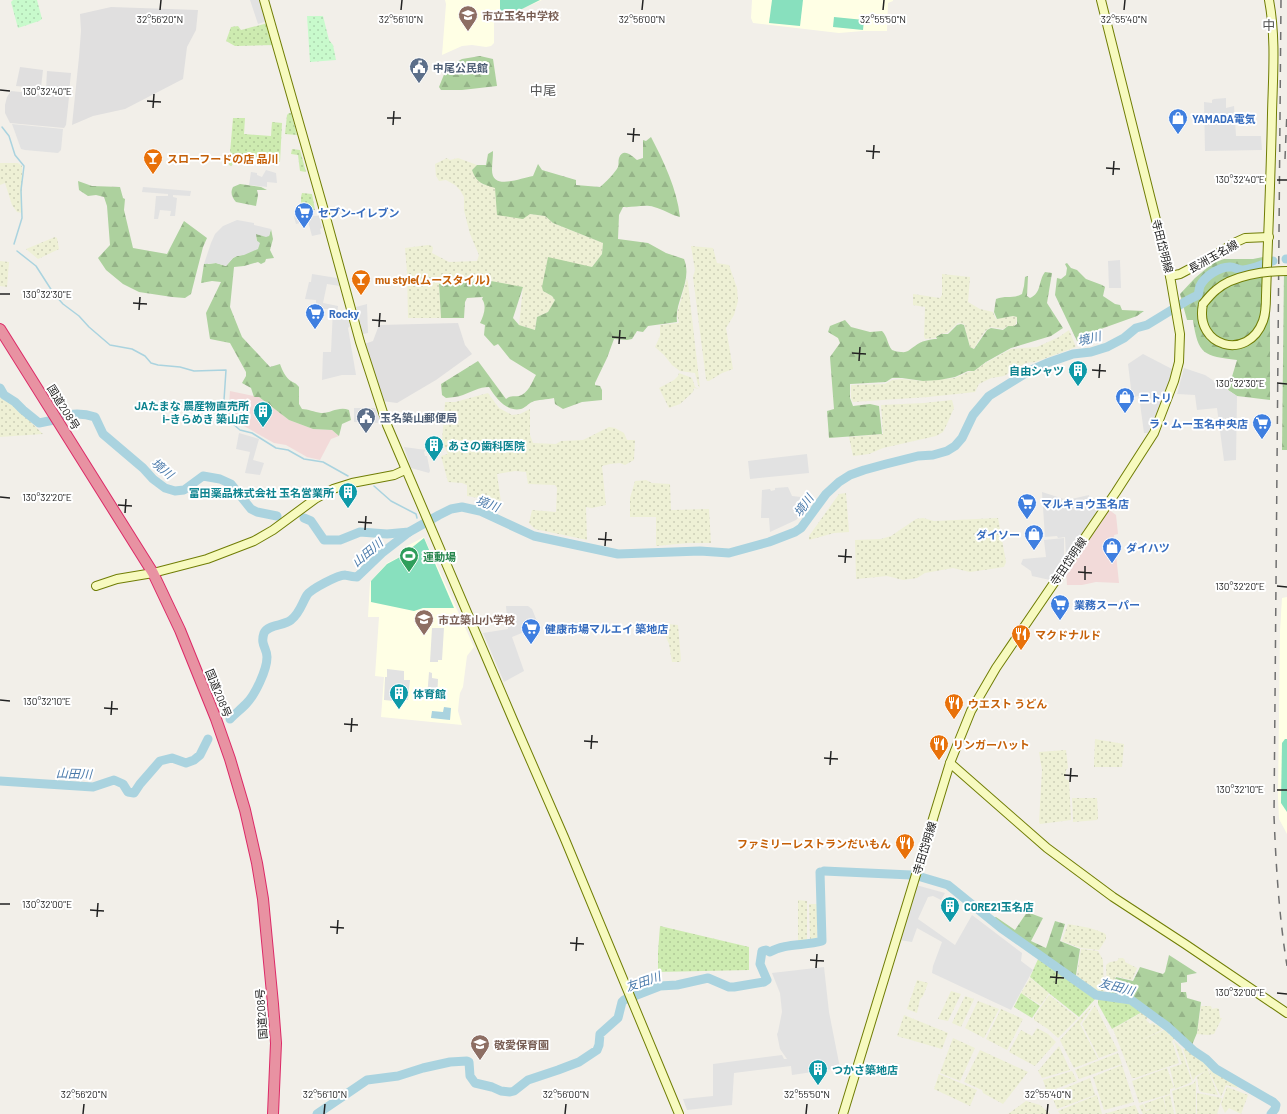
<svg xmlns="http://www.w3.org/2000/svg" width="1287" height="1114" viewBox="0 0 1287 1114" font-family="Barlow,'Noto Sans JP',sans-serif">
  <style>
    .residential { fill: #e0dfdf }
    .commercial { fill: #f2dad9 }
    .education { fill: #ffffe5 }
    .farmland { fill: url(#farmland-dots) }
    .grass { fill: url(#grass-dots) }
    .forest { fill: url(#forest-firs) }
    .park { fill: url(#park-dots) }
    .pitch { fill: #88e0be }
    .parking { fill: #e2e2e2 }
    .water { fill: #aad3df }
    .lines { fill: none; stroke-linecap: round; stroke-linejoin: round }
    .stream { stroke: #aad3df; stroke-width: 1.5 }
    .river { stroke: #aad3df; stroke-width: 9 }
    .secondary-casing { stroke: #707d05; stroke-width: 10 }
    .highway-casing { stroke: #dc2a67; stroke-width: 12 }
    .secondary { stroke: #f7fabf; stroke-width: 8 }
    .highway { stroke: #e892a2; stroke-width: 10 }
    .rail { stroke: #707070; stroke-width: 1.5; stroke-dasharray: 8 8; stroke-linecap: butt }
    .secondary-bridge-casing { stroke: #707d05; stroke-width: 10; stroke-linecap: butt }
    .secondary-bridge { stroke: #f7fabf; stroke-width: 8 }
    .ticks { fill: none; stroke: #222; stroke-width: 1.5 }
    .labels { text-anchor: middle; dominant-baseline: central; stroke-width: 4; stroke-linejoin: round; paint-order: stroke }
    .education-label { font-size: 11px; font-weight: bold; fill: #785e54; stroke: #fff; text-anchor: start }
    .service-label { font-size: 11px; font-weight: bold; fill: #4e5e75; stroke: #fff; text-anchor: start }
    .shop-label { font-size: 11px; font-weight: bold; fill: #366cbe; stroke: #fff; text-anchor: start }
    .food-label { font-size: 11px; font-weight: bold; fill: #c56008; stroke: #fff; text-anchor: start }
    .street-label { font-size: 11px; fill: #222; stroke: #fff }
    .culture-label { font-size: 11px; font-weight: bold; fill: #0d838f; stroke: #fff; text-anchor: start }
    .leisure-label { font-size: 11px; font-weight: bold; fill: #27864d; stroke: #fff; text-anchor: start }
    .water-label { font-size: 12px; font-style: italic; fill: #4a7aab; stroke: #fff }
    .quarter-label { font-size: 13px; fill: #555; stroke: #fff }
    .ticks-label { font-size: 10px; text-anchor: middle; fill: #222; stroke: #fff; stroke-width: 4; stroke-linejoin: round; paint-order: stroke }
  </style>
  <defs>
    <pattern id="farmland-dots" width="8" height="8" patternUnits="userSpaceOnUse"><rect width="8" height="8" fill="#eef0d5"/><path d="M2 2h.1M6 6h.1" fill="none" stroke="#ccceb7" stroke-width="1.8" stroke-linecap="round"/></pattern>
    <pattern id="grass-dots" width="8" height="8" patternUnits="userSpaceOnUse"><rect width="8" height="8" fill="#cdebb0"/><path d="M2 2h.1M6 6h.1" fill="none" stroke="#b0c997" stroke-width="1.8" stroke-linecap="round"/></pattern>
    <pattern id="forest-firs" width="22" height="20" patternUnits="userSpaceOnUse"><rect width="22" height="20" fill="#add19e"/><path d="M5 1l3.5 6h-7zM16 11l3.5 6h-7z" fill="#95b388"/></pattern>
    <pattern id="park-dots" width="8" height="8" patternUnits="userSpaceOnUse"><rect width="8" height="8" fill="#c8facc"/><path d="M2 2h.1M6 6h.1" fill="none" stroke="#acd6af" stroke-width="1.8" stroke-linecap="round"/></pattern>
  </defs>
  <rect width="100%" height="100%" fill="#f2efe9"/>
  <!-- residential -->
  <g class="residential">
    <path d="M111 7 198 10 196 30 187 47 183 79 125 109 93 116 72 125 79 57 81 31 80 14Z"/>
    <path d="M20 67 43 70 41 87 39 88 16 86Z"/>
    <path d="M47 71 71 73 69 92 46 90Z"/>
    <path d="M11 91 69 97 66 125 64 128 10 123 5 113V105L7 97Z"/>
    <path d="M458 323 465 345 472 354 436 380 397 403 382 401 364 344 373 341 379 325Z"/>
  </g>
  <!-- commercial -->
  <g class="commercial">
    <path d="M230 391 259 397 289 420 313 429 332 430 339 436 331 439 320 460 307 457 286 445 274 443 228 417Z"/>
    <path d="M1108 509 1116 515 1118 534 1114 535 1119 583 1096 582 1082 585H1067L1066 571Z"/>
  </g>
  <!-- education -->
  <g class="education">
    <path d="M445 0H542L515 12H494V43L491 46 486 47 472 45 462 46 442 55 446 4Z"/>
    <path d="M752 0H893V1L888 3 887 31H863L839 33 753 23 751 18Z"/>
    <path d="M424 537 474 647 467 656 463 687 460 693 459 700 458 711 462 725 381 717 384 677 375 676 379 617H368L370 582 387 563 399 557 407 546Z"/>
    <path d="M1287 597V834L1279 819 1278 798 1280 631 1282 598Z"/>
  </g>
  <!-- farmland -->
  <g class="farmland">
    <path d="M447 158 450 160 458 158 477 165 472 170 482 184 495 187 530 214 545 216 553 223 603 243 602 254 592 267 543 291 552 296 555 300 548 312 537 317 535 330 519 325 523 287 439 284 441 318H408L407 271 405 248 428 245 432 246 433 248 432 253 449 262 477 261 479 255 470 234 464 210V197L460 190 455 185 446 180 439 181 436 176 435 164Z"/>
    <path d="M0 163H18L22 166V213L17 212 12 205 5 183 0 185Z"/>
    <path d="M55 237 57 238 59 249 38 259 26 249Z"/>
    <path d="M691 246 713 248 717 263 729 265 737 288 738 301 734 315 726 328 733 369 722 373 709 381H707L706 379 693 277 695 270Z"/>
    <path d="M0 261 9 262 7 287 0 286Z"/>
    <path d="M942 274 970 277 968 302 980 309 993 312 996 319 1013 316 1017 317 1016 324 1014 326H1008L1003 329 991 327 985 331 974 348H972L970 347 964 324 958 323 947 333 940 334 935 338 925 339 924 336 925 307 913 305V294L940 298 942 295Z"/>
    <path d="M687 278 688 283 700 388 698 385 695 373 680 371 672 365 664 355 655 347 660 336V325L679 323 677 314Z"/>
    <path d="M1069 330 1076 347 1035 362 1026 363 1004 376 991 378 979 384 975 392 928 397 853 402 851 398V385L885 384 892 380 902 379 923 381 955 378 968 372 974 371 984 364 1011 349 1037 347 1059 337Z"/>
    <path d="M679 373 692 378 695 387 699 389 694 388 693 392 680 404 669 408 659 388 674 380 678 376Z"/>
    <path d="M488 393 499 408 512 415 520 414 530 409V435L533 443 556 444 561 441 583 440 609 427 615 428 624 433 627 440H635L634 460 625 465 620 463 610 464 602 466 606 505 592 508 586 507 587 540 535 529 529 523 532 510 556 512 557 488 555 485 528 484 526 472 515 471 497 474 501 502 467 496V485L462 483 448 482 441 456 448 454 442 442 445 402H455Z"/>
    <path d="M0 395 2 397 13 405 43 434 0 437Z"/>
    <path d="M952 400 954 408 947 424 943 432 936 436 883 448 869 454 853 456 849 437 883 434 881 405 924 403Z"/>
    <path d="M646 480 652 483 670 484 671 510 709 509 711 543H688L656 546V517H630V498L635 481Z"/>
    <path d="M846 493 849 532 834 533 809 540V536L839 494Z"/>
    <path d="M923 518 934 521 998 518 1006 562 1004 567 970 572 953 568 925 573 917 578 903 580 887 576 856 579 855 540 881 539 891 536 916 519Z"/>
    <path d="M668 624 678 625 681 660 680 662H672L669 644 661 626Z"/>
    <path d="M1095 739 1124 744 1122 767H1094Z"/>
    <path d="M1066 750 1068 768 1066 770 1065 779 1069 780 1071 820 1040 824 1039 822 1042 770 1039 752Z"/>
    <path d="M1072 798H1097L1098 818 1097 820 1073 822Z"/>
    <path d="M798 900 807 901V940L798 941Z"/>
    <path d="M809 904H817V939L810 940Z"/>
    <path d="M1068 924 1090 928 1104 933 1106 935V939L1099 950 1081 948 1062 941Z"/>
    <path d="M1081 949 1098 951 1103 960 1104 994 1096 993 1073 977 1077 975Z"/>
    <path d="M1119 958H1123L1125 960V962L1137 968 1132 980 1116 976 1110 993 1107 992 1106 965 1110 962 1117 961Z"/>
    <path d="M1030 978 1049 993 1041 1005 1021 993Z"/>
    <path d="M917 980 928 983 923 996 920 999 917 1013 907 1009Z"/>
    <path d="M951 991 961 994 948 1021 938 1019Z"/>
    <path d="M1049 995 1078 1018 1058 1038 1048 1029 1034 1020V1017Z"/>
    <path d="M965 996 974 999 961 1027 952 1023Z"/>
    <path d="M978 1001 999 1009 984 1038 965 1028Z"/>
    <path d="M1095 1002 1080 1024 1098 1059 1074 1068 1060 1040Z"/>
    <path d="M1095 1005 1118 1051 1099 1058 1082 1024Z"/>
    <path d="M1201 1006H1211L1212 1009 1217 1008 1219 1009 1220 1018H1222L1214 1034 1208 1035 1197 1034Z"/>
    <path d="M1001 1009 1023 1019 1007 1050 986 1039Z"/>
    <path d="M1143 1012 1148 1017 1146 1020 1150 1024 1153 1023 1155 1025H1159L1162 1030 1135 1043 1166 1029 1169 1035H1173L1175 1038 1172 1041 1179 1063 1135 1078H1132L1126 1062 1136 1057 1126 1062 1113 1029Z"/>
    <path d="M904 1015 948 1033 942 1049 897 1036Z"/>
    <path d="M1037 1028 1048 1034 1056 1042 1035 1066 1009 1052 1021 1030 1032 1036Z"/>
    <path d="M953 1038 975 1048 960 1081 940 1073Z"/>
    <path d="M1174 1041 1181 1048 1192 1082 1175 1089 1170 1068 1182 1064Z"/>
    <path d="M1059 1046 1070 1070 1042 1078 1038 1071Z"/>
    <path d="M1187 1048 1208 1064 1209 1069 1208 1070 1218 1095 1201 1092 1199 1090 1197 1077 1206 1071 1196 1076 1193 1081 1183 1049Z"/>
    <path d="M980 1050 1028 1072 1003 1104 983 1093 982 1090 964 1082Z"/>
    <path d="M1118 1053 1122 1064 1079 1079 1075 1070Z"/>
    <path d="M1122 1065 1134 1102 1104 1110 1093 1077Z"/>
    <path d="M1167 1068 1174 1088 1170 1089V1094L1139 1103 1132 1081Z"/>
    <path d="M1213 1068 1238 1084 1237 1088 1226 1085 1221 1097 1209 1071Z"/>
    <path d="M1072 1071 1077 1081 1047 1092 1043 1080Z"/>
    <path d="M939 1074 977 1090 970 1106 934 1089Z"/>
    <path d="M1090 1078 1095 1095 1057 1109 1051 1094Z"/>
    <path d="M1196 1080V1114H1176L1172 1091 1193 1084Z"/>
    <path d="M1227 1087 1248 1095 1241 1114 1229 1108 1225 1113 1221 1104Z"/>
    <path d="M1197 1093 1222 1098 1217 1114H1197Z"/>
    <path d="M1097 1095 1102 1114H1060L1058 1111Z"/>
    <path d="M1170 1095 1174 1114H1167L1164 1097Z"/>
    <path d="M1163 1097 1167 1114H1143L1139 1106 1143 1104 1146 1111 1153 1108 1146 1110 1144 1104Z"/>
    <path d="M1026 1101 1040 1105 1050 1114H1008Z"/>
    <path d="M1135 1105 1139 1114H1104Z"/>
  </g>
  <!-- grass -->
  <g class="grass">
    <path d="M268 23 274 45 235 46 226 41 231 27 238 26 241 30Z"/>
    <path d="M289 113H291L297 135 285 134 287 115Z"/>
    <path d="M233 118H245L244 134 271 136 272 122 282 123 280 162 236 157 235 160 233 161 232 166 229 165Z"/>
    <path d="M292 149 300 150 306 172 300 171 298 155 291 154Z"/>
    <path d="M302 193 312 194 315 210 306 211 301 209V197Z"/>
    <path d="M660 926 749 947V970L658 972V952Z"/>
    <path d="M1039 957 1097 997 1079 1017 1050 994 1049 993 1030 977Z"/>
    <path d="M1021 993 1040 1006 1032 1018 1014 1007Z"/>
    <path d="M1098 998 1131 1002 1142 1012 1112 1029 1098 1004Z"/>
  </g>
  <!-- forest -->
  <g class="forest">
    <path d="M480 56 493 59 497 86 462 90H441L439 87 447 67 462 59Z"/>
    <path d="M651 137C664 162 677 189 680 217 671 215 663 209 654 207 644 204 633 208 623 207L619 215 618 239 648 243 666 253 684 259C693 281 674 301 677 322L648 326 643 332 637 331 632 339 627 340 614 339 607 358 595 383V385L600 386 602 390V400L582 402 563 409 555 404 554 398C547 400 538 399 532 402 528 404 525 408 521 409 506 412 496 398 489 387 479 387 471 392 463 395 458 397 452 397 446 398L442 395 441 384 478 361 506 399C511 395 514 397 519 396 528 394 532 382 536 375L510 359 498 344 494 346 484 335 485 325 480 323C484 315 487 306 482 299L483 297 467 298 465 302 464 318H441L439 284 491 281 523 287 513 318 519 325 535 330 537 317 548 312 555 300 552 296 543 291 542 287 548 257 592 267 602 254 603 243 553 223 545 216 530 214 523 219 497 215 495 188C483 184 477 184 472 170L477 165H486L488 154 493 151C493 157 492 164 492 170 492 191 520 178 533 176L538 164 542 170 576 180V185L600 187C605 183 615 173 618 167 619 164 618 161 619 158 623 147 632 156 637 160L643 158V140L646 141Z"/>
    <path d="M78 181 92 186 120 187 123 198 125 199 124 210 133 248 167 254 184 221 207 238 203 247 191 294 185 298 172 297 139 292 123 284 106 270 98 258 110 245 107 206 104 197 96 195 88 196 79 190Z"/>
    <path d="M240 184 261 187 267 190H257L258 195 256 206 236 202C232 197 230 193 233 187Z"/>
    <path d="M271 229 273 239 270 250 274 258 266 259 265 262 261 264 258 262 244 266 234 267 230 307 242 337 270 367 280 364C282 370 286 378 291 381 294 383 296 383 299 387V404L302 409C308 409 314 412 321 413 330 414 338 406 349 410L351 420 342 424 339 436 332 430 313 429 289 420 259 397H254L251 388 242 383 246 376V372L230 343 210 339 206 313 221 282 212 281 201 283 204 264 207 263 208 264 216 263 226 266 233 258 237 256 242 255 257 242 256 234 269 236Z"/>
    <path d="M1268 256 1270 272V400L1237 396 1228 390 1237 360C1204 356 1198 355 1193 320H1187L1180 294 1195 278 1213 263 1224 259H1253Z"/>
    <path d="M1067 263 1071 268 1077 270 1086 279 1102 285 1105 287 1103 296 1115 304 1120 305 1122 310 1144 311 1137 316 1098 330 1090 332 1077 341 1055 295 1057 278 1061 279 1066 275 1067 268 1065 264Z"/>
    <path d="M1287 270V450H1282L1284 271Z"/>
    <path d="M1045 272 1052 273 1047 303 1063 328 1051 336 1011 348 986 362 974 371H968L955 377 939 380 923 381 902 378H892L886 382 850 384V398L853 406 870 404 879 406 882 434 829 438 827 411 834 409 830 357 840 343 838 338 828 332 830 326 845 320 851 327 870 332 882 331C888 337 887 344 892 350 895 351 898 352 901 352 908 353 910 349 915 346 921 341 930 339 937 339L936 337 941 334H948L957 325 961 324 964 325 970 347 974 349 987 330 991 328 1003 330 1008 326H1014L1017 324V317L1013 316 997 319 994 312 996 299C1006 295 1013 299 1022 294L1024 286 1025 277 1028 276 1027 296 1030 298C1042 293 1038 281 1045 272Z"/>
    <path d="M1027 912 1043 918 1031 941 1046 948 1055 921 1065 924 1060 941 1080 949 1076 975 1072 976 1064 972 990 919 996 917 1015 930Z"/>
    <path d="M1169 955 1197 973 1187 975V982L1181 983V992H1186L1187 998 1201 1002 1197 1033 1192 1045 1175 1030 1132 998 1109 994 1116 977 1133 981 1140 967 1163 974 1165 972Z"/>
  </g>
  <!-- park -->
  <g class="park">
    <path d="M13 0H37L42 19 39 21 18 28 11 2Z"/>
    <path d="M307 16H323L329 40 333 45 336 60 310 62Z"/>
  </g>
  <!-- pitch -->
  <g class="pitch">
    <path d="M500 0H540L518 11 500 12Z"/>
    <path d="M772 0H803L800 26 769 23Z"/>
    <path d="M834 17 864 20 863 30 833 27Z"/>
    <path d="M424 538 454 608H423L414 611 371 602V581L387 564 400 557Z"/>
    <path d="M1285 739H1287V812L1281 803 1282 743Z"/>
  </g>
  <!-- parking -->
  <g class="parking">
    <path d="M250 0H260L267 21 258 24Z"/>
    <path d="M1226 98V108L1234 106 1236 136H1261L1262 150 1205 151 1204 102 1212 103V100L1214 99Z"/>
    <path d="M12 124 63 129 61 150 58 153 25 150 21 149Z"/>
    <path d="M266 170 276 173 277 183 267 182V187L249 185 251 172 257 173V175L262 177Z"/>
    <path d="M143 187 191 191 190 196 173 195V197L177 198 175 216H170L171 211 160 210 158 219H154L156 196H168V194L142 192Z"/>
    <path d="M295 215 319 216 322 228 320 229 321 234 312 236 308 221 296 224 294 217Z"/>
    <path d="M237 220 254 223V225L271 229 269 236 266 237 256 234V240L260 243 258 249 244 255 237 256 233 258 226 266 216 263 204 264 211 243 215 234 223 226Z"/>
    <path d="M1120 260 1121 288H1109L1108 261Z"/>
    <path d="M312 274 337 278 340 286 327 284 323 303 338 306 337 314 347 315 350 326 348 328 356 375H342L322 380 323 352H331L333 309H316V300L305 299 309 282H311Z"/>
    <path d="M367 304 368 333 363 334 356 307Z"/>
    <path d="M1143 354 1172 369 1170 382 1155 419 1148 433H1144L1139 396 1132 397 1128 364Z"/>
    <path d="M1184 368 1205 375 1237 396 1236 460 1224 461 1217 408 1197 410 1195 395 1177 394Z"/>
    <path d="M354 408H375L381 423 354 422Z"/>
    <path d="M239 433 259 439 253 460 264 463 260 475 245 473 250 452 236 449Z"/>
    <path d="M404 447 426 450 424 452 425 456H427L430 471 429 473 411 468Z"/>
    <path d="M807 454 809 473 750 479 748 461Z"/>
    <path d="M788 487 792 496 809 498V500L802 514 796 520 770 532 769 518H761V516L762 490 770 489 771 491 775 490V488Z"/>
    <path d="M1042 492 1067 500 1089 495 1088 504 1101 505 1066 557 1065 537 1058 538 1057 536 1045 537Z"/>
    <path d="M1064 538V559L1050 580 1032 576 1031 571 1021 564 1023 559 1046 557 1044 540Z"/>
    <path d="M506 606H528L532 609 539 626 512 637 524 671 504 682 483 633 508 629Z"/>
    <path d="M432 628H444L442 660H438V662H430Z"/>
    <path d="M387 669 404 671V680H410L408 700 399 699V696H395L394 701 384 700 385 677H387Z"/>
    <path d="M429 672 432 673V678L438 679 437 699 427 698Z"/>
    <path d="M916 885 945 893 941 900 933 896 928 897 918 919 955 945 972 915 1022 953 1021 961 1033 970 1011 1010 932 973 933 966 942 942 917 928 912 942 899 940Z"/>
    <path d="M824 967 829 1012 840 1068 792 1075 791 1066 734 1073 732 1105 687 1110 683 1099 713 1096V1064L782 1055 784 1059H787L780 1049 777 1034 778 1032 782 1012 780 993 772 973Z"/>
  </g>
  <!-- water -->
  <path class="water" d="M444 707 451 708 450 720 431 718 432 711 443 712Z"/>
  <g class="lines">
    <!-- stream -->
    <g class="stream">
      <path d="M2 127 9 136 15 155 24 166 21 190 22 218 14 244"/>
      <path d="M17 251 36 266 54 294 63 304 79 316 89 327 110 345 132 349 145 356 151 363 158 365 180 367 194 371 226 370 223 415 225 417 240 430 252 433 276 448 288 450 304 459 323 462 348 476"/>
      <path d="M374 486 391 501 416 514 417 518"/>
      <path d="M421 524 422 526"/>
    </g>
    <!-- river -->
    <g class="river">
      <path d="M1286 259H1287"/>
      <path d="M0 388 4 395 15 402 23 410 39 423 54 420"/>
      <path d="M62 416C74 413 83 413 95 417L103 434 143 468 153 479 165 488 175 491 184 490 203 476 220 479 231 484 251 509 257 512 277 516"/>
      <path d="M304 518 311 521 324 540H340L360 532 387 534 409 532 439 515 451 509 462 507 480 511 534 536 618 554 700 551 729 553 769 542 795 532 801 528 826 494 839 482 850 475 864 470 886 464 918 456 933 455 947 451 955 446 962 438 973 415 989 396 1031 370 1047 363 1073 354 1091 352 1107 347 1124 338 1136 328 1147 325 1188 300 1198 295C1199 292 1199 289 1200 286 1205 276 1220 266 1231 267 1235 267 1238 270 1243 270 1254 269 1262 264 1273 261"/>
      <path d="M230 719C235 714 241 709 246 704 255 695 267 670 267 657 267 648 260 645 264 633 268 624 284 626 291 620 300 613 302 603 307 595 311 589 338 575 345 575 349 576 352 577 357 577L382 553 409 532"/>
      <path d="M0 781 93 787 114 780 123 784 128 792 134 793 140 784 160 761 172 758 186 763 194 760 200 755 208 739"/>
      <path d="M824 871 911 875"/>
      <path d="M921 877 948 885 1001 928 1096 995 1131 1000 1168 1027 1194 1051 1206 1059 1216 1069 1273 1102 1276 1105 1275 1109 1271 1114"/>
      <path d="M317 1114 367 1080 398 1076 423 1068 450 1062 467 1061 469 1062 470 1076 475 1083 492 1087 501 1091 510 1092 514 1091 528 1080 558 1070 579 1062 597 1050 599 1045 600 1034 618 1018 622 1002 624 1000 660 986 677 985 708 978 729 987H734L764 982 767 980 760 964 762 951 766 950 770 952C785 943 805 946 822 941L820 872"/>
    </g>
    <!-- secondary casing -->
    <g class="secondary-casing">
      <g id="secondary">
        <path d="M264 0 325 214 360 342 387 425 513 720 564 837 679 1114"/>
        <path d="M1170 276 1180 274 1216 255 1234 243 1245 238 1269 237"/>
        <path d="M1203 304C1194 347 1248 362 1263 321 1266 313 1266 304 1266 296 1268 235 1271 174 1272 113 1273 75 1276 37 1269 0"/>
        <path d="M96 586 117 579 153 573 207 559 254 541 273 530 315 499 333 489 352 483 394 475 405 470"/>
        <path d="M950 763 1047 848 1113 897 1185 944 1287 1013"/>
        <path d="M843 1114 950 763 971 711 996 668 1116 492 1154 433 1174 381 1179 362 1180 334 1170 276 1101 0"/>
      </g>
    </g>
    <!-- highway casing -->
    <g class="highway-casing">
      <path id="highway" d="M0 329 153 573 180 630 216 719 230 759 245 810 257 863 263 899 273 1004 276 1043 273 1114"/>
    </g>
    <!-- secondary -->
    <use href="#secondary" class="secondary"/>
    <!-- highway -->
    <use href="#highway" class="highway"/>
    <!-- rail -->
    <g class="rail">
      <path d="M1281 0 1274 816C1276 866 1279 916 1287 966"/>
      <path d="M1285 159 1287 111"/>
    </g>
    <!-- secondary-bridge casing -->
    <g class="secondary-bridge-casing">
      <path id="secondary-bridge" d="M1203 304C1207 299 1211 294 1216 290 1233 275 1265 271 1287 271"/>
    </g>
    <!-- secondary-bridge -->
    <use href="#secondary-bridge" class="secondary-bridge"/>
  </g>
  <!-- ticks -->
  <path class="ticks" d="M160 10 161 0M401 10 402 0M642 10 643 0M883 10 884 0M1124 10 1125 0M0 90 10 91M147 101 161 102M153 108 154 94M387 118H401M393 125 394 111M627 134 640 135M633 142 634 128M866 151 880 152M873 159 874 145M1106 168 1120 169M1113 175 1114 161M1277 180H1287M0 294H10M133 303 147 304M139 310 140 297M372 320 386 321M379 327 380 313M612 337 626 338M619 344 620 330M852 353 866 354M859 361 860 347M1092 370 1106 371M1099 378 1100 364M1277 383 1287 384M0 497 10 498M118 505 132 506M125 513 126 499M358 522 372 523M365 530 366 516M598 539 612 540M605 546 606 532M838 556 852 557M845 563 846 549M1078 572 1092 573M1085 580V566M1277 586 1287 587M0 700 10 701M104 708 118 709M111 715 112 701M344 724 358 725M351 732 352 718M584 741 598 742M591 749 592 735M824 758 838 759M830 765 831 751M1064 775 1078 776M1070 782 1071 768M1277 790H1287M0 904H10M90 910 104 911M97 917 98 903M330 927 344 928M337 934 338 920M570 943 584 944M576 951 577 937M810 960 824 961M816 968 817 954M1050 977 1064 978M1056 984 1057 971M1277 993 1287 994M83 1114 84 1104M324 1114 325 1104M565 1114 566 1104M806 1114 807 1104M1047 1114 1048 1104"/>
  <!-- icons -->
  <defs>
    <g id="school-pin" transform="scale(1)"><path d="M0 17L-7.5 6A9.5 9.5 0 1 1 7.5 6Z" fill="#8d6e63" stroke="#fff"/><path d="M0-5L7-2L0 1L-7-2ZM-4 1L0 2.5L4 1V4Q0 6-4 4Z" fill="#fff"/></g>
    <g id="civic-pin" transform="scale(1)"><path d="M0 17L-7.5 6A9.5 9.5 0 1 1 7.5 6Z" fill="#5c6f8a" stroke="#fff"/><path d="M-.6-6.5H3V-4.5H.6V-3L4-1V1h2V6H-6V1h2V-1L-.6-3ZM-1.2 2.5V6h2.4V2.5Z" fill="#fff"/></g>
    <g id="shop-pin" transform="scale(1)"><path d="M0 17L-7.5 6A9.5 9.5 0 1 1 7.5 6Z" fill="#3f7fe0" stroke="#fff"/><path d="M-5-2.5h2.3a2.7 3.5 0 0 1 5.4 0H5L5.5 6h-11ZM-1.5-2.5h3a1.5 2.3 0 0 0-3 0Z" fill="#fff"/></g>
    <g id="bar-pin" transform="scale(1)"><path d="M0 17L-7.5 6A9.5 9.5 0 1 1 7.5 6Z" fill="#e8710a" stroke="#fff"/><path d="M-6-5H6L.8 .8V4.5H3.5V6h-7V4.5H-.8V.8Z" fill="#fff"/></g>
    <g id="supermarket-pin" transform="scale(1)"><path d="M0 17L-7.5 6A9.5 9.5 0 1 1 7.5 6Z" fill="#3f7fe0" stroke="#fff"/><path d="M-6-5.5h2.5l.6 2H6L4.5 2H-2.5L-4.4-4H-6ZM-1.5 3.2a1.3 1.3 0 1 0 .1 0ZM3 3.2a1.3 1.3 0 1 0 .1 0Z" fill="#fff"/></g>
    <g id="building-pin" transform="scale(1)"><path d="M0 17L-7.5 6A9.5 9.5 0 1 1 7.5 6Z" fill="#0f9aa8" stroke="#fff"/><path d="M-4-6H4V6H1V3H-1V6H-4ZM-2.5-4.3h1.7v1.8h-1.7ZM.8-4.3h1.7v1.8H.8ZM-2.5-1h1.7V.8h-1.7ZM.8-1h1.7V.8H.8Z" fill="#fff"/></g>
    <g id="stadium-pin" transform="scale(1)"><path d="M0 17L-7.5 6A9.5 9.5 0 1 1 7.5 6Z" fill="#2e9e5b" stroke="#fff"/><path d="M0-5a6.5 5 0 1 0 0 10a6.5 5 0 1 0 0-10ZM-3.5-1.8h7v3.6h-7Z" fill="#fff"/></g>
    <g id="restaurant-pin" transform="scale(1)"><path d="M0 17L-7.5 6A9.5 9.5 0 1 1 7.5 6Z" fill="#e8710a" stroke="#fff"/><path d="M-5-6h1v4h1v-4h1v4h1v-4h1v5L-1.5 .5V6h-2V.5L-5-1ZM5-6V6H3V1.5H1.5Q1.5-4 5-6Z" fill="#fff"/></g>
  </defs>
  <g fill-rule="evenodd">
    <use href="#school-pin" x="468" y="15"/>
    <use href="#civic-pin" x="419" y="67"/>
    <use href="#shop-pin" x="1178" y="118"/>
    <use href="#bar-pin" x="153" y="158"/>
    <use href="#supermarket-pin" x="304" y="212"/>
    <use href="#bar-pin" x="361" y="279"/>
    <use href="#supermarket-pin" x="315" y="313"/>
    <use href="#building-pin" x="1078" y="370"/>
    <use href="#shop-pin" x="1125" y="397"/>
    <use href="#building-pin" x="263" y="411"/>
    <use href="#civic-pin" x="366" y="417"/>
    <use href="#supermarket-pin" x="1262" y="423"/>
    <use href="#building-pin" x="434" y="445"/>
    <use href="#building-pin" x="348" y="492"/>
    <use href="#supermarket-pin" x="1027" y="503"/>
    <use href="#shop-pin" x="1034" y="534"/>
    <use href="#shop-pin" x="1112" y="547"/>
    <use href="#stadium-pin" x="409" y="556"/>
    <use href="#supermarket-pin" x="1060" y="604"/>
    <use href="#school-pin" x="424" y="619"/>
    <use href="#supermarket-pin" x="531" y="628"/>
    <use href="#restaurant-pin" x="1021" y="634"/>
    <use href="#building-pin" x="399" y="693"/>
    <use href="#restaurant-pin" x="954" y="703"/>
    <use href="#restaurant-pin" x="939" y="744"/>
    <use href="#restaurant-pin" x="905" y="843"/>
    <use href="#building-pin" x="950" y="906"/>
    <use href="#school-pin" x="480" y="1044"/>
    <use href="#building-pin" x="818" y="1069"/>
  </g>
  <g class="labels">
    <!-- education labels -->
    <g class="education-label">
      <text x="482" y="15">市立玉名中学校</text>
      <text x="438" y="619">市立築山小学校</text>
      <text x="494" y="1044">敬愛保育園</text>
    </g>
    <!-- service labels -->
    <g class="service-label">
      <text x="433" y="67">中尾公民館</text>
      <text x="380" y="417">玉名築山郵便局</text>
    </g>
    <!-- shop labels -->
    <g class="shop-label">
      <text x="1192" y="118">YAMADA電気</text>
      <text x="318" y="212">セブン-イレブン</text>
      <text x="329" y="313">Rocky</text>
      <text x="1139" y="397">ニトリ</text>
      <text x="1248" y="423" text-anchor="end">ラ・ムー玉名中央店</text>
      <text x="1041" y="503">マルキョウ玉名店</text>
      <text x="1020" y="534" text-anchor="end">ダイソー</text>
      <text x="1126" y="547">ダイハツ</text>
      <text x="1074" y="604">業務スーパー</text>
      <text x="545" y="628">健康市場マルエイ 築地店</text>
    </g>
    <!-- food labels -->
    <g class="food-label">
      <text x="167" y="158">スローフードの店 品川</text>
      <text x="375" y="279">mu style(厶ースタイル)</text>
      <text x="1035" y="634">マクドナルド</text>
      <text x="968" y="703">ウエスト うどん</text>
      <text x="953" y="744">リンガーハット</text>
      <text x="891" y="843" text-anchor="end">ファミリーレストランだいもん</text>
    </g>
    <!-- street labels -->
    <g class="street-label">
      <text transform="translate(1163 246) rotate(76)">寺田岱明線</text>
      <text transform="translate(1213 256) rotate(-29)">長洲玉名線</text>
      <text transform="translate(64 407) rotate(58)">国道208号</text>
      <text transform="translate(1068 561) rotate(-56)">寺田岱明線</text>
      <text transform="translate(219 693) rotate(68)">国道208号</text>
      <text transform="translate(924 848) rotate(-73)">寺田岱明線</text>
      <text transform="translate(261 1014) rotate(-94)">国道208号</text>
    </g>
    <!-- culture labels -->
    <g class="culture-label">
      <text x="1064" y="370" text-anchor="end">自由シャツ</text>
      <text x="249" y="405" text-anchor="end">JAたまな 農産物直売所<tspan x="249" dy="13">i-きらめき 築山店</tspan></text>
      <text x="448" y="445">あさの歯科医院</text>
      <text x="334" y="492" text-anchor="end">富田薬品株式会社 玉名営業所</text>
      <text x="413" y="693">体育館</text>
      <text x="964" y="906">CORE21玉名店</text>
      <text x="832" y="1069">つかさ築地店</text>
    </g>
    <!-- leisure labels -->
    <g class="leisure-label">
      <text x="423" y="556">運動場</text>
    </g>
    <!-- water labels -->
    <g class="water-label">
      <text transform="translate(1089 338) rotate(-13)">境川</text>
      <text transform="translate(163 468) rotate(39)">境川</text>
      <text transform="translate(488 503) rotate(20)">境川</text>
      <text transform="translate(803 505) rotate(-54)">境川</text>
      <text transform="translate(367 552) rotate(-40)">山田川</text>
      <text transform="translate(74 773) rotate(2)">山田川</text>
      <text transform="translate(643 981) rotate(-19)">友田川</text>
      <text transform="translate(1117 986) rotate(15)">友田川</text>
    </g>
    <!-- quarter labels -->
    <g class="quarter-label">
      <text x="1269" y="25">中</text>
      <text x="543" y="90">中尾</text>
    </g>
  </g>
  <g class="ticks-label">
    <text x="160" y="23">32°56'20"N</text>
    <text x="401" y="23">32°56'10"N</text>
    <text x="642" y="23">32°56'00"N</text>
    <text x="883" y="23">32°55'50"N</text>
    <text x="1124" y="23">32°55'40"N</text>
    <text x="47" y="95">130°32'40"E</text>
    <text x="1240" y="183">130°32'40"E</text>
    <text x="47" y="298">130°32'30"E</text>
    <text x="1240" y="387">130°32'30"E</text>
    <text x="47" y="501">130°32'20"E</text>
    <text x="1240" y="590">130°32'20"E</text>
    <text x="47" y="705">130°32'10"E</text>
    <text x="1240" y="793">130°32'10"E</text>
    <text x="47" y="908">130°32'00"E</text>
    <text x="1240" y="996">130°32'00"E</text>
    <text x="84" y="1098">32°56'20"N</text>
    <text x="325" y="1098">32°56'10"N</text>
    <text x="566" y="1098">32°56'00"N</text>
    <text x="807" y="1098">32°55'50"N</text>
    <text x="1048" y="1098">32°55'40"N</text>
  </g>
</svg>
